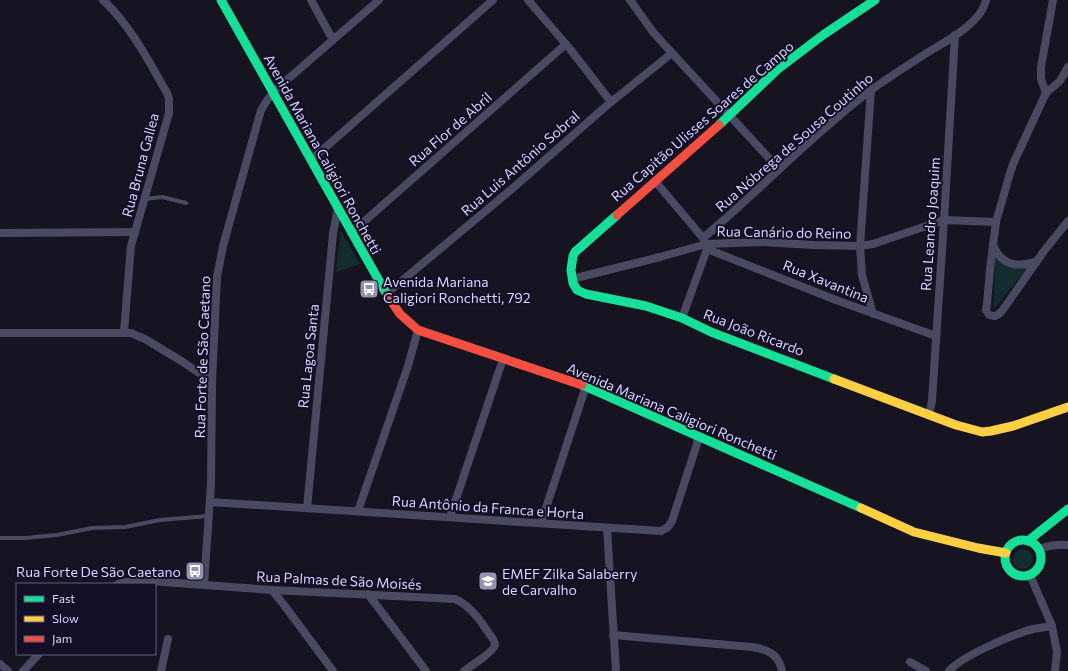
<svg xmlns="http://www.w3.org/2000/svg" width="1068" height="671" viewBox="0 0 1068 671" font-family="Commissioner,sans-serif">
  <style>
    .green { fill: #132c2d }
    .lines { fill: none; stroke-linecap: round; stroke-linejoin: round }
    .lane { stroke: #4a4962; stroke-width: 4 }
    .street { stroke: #4a4962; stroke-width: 8 }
    .fast { stroke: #16e098; stroke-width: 9 }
    .slow { stroke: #ffcf43; stroke-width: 9 }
    .jam { stroke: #f24e42; stroke-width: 9 }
    .labels { text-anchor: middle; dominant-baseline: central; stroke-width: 4; stroke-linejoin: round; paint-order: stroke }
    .street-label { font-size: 14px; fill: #d9d4ff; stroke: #130f26 }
    .poi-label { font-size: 14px; fill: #d9d4ff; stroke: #130f26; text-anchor: start }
  </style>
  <rect width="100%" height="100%" fill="#161421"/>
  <!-- green -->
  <g class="green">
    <path d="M341 231 360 264 336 272Z"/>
    <path d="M995 255 1029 266 994 309Z"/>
    <circle cx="1023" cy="559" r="10"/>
  </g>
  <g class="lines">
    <!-- lane -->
    <g class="lane">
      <path d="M145 199 162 197 186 203"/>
      <path d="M0 538H25L57 535 92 528 125 527 160 520 208 516"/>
    </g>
    <!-- street -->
    <g class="street">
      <path d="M103 0C131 26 148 60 167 93L169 99V113L131 246 124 332"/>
      <path d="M311 0 333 40"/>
      <path d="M528 0 570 49 611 102"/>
      <path d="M630 0 653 32 672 53 779 169"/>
      <path d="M1068 67 1060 81 1046 93 1013 164 1008 180 996 222 990 269 987 304 986 310 989 315C995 317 997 316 1002 311L1044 251 1068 221"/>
      <path d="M871 90 860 246 862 275 873 314"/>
      <path d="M1046 93 1041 79V67L1053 0"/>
      <path d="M311 160 493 0"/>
      <path d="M655 181 703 238"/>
      <path d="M0 233 135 232"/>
      <path d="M351 233 566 44"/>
      <path d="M993 245C1002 266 1016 267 1036 262"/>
      <path d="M707 249 836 300 936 336"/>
      <path d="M572 279 660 257 706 244 761 242 814 245 860 246 873 244 944 220 996 222"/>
      <path d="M386 294 513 188 605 107 672 53"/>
      <path d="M682 318 707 249 703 238C760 190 812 135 871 90 888 78 905 67 922 56 942 43 981 25 986 0"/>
      <path d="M0 333H131L145 339 183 362 212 382"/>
      <path d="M929 415 932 401 944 220 955 35"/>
      <path d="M210 502 661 531 668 527 672 521 697 444 698 436"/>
      <path d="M307 508 333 234 338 207"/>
      <path d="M358 511 408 366 418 330"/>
      <path d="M450 517 503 359"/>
      <path d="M541 523 586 386"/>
      <path d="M607 528 616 671"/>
      <path d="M1038 549C1048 546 1058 544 1068 545"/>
      <path d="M1030 575 1052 626 1057 652 1055 671"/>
      <path d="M118 584 125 582 149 581 272 590 455 599C473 607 482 624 493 639 494 641 495 644 495 645 494 651 470 667 464 671"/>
      <path d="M204 584 211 485 212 382 217 277 223 246 261 110 266 102 273 92 379 0"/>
      <path d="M272 590 284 605 333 671"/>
      <path d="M368 594 426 671"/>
      <path d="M613 635 752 647C767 649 779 654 782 671"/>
      <path d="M910 662 926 671"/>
      <path d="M0 664 8 671"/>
      <path d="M23 671 39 654"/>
      <path d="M161 671 168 639"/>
      <path d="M949 671C962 656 1013 634 1033 629 1039 628 1046 627 1052 626"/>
    </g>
    <!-- fast -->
    <g class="fast">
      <path d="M221 0 387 295"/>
      <path d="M719 125 778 69 823 35 875 0"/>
      <path d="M617 215 575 252 573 256 571 270 573 283 577 290 586 294 646 306 682 318 711 332 834 379"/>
      <path d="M582 385 861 508"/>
      <circle cx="1023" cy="558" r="18"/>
      <path d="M1028 541 1068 509"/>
    </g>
    <!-- slow -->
    <g class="slow">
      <path d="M834 379 956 425 982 432 991 431 1013 426 1068 407"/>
      <path d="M861 508 914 532 978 548 1006 553"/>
    </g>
    <!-- jam -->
    <g class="jam">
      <path d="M617 215 719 125"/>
      <path d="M387 295 400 314 418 330 582 385"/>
    </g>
  </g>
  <!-- icons -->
  <defs>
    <g id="bus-square" transform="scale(1)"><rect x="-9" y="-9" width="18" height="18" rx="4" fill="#9591b1" stroke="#130f26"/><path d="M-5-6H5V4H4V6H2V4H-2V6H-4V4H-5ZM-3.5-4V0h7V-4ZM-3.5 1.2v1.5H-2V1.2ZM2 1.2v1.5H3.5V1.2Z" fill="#fff"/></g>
    <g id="school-square" transform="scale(1)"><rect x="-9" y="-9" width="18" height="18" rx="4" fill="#9591b1" stroke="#130f26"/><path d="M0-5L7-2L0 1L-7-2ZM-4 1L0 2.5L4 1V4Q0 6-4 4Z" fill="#fff"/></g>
  </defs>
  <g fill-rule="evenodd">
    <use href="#bus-square" x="369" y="289"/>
    <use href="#bus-square" x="195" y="571"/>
    <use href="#school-square" x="488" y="581"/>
  </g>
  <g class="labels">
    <!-- street labels -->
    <g class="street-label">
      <text transform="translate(702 121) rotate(-41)">Rua Capitão Ulisses Soares de Campo</text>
      <text transform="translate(450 129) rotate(-41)">Rua Flor de Abril</text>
      <text transform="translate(794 142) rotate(-41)">Rua Nóbrega de Sousa Coutinho</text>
      <text transform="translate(323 154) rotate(61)">Avenida Mariana Caligiori Ronchetti</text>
      <text transform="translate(520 163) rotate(-41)">Rua Luis Antônio Sobral</text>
      <text transform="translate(140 165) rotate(-75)">Rua Bruna Gallea</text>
      <text transform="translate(930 224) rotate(-86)">Rua Leandro Joaquim</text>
      <text transform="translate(784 232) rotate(1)">Rua Canário do Reino</text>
      <text transform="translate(826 281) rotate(22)">Rua Xavantina</text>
      <text transform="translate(754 332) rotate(21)">Rua João Ricardo</text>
      <text transform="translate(308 356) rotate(-84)">Rua Lagoa Santa</text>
      <text transform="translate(202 357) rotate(-88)">Rua Forte de São Caetano</text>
      <text transform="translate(672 411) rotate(23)">Avenida Mariana Caligiori Ronchetti</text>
      <text transform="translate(488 507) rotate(4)">Rua Antônio da Franca e Horta</text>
      <text transform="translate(339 580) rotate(3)">Rua Palmas de São Moisés</text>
    </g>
    <!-- poi labels -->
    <g class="poi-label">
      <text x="383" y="281">Avenida Mariana<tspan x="383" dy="16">Caligiori Ronchetti, 792</tspan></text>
      <text x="181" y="571" text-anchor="end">Rua Forte De São Caetano</text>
      <text x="502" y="573">EMEF Zilka Salaberry<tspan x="502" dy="16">de Carvalho</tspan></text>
    </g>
  </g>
  <!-- legend -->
  <rect x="16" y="583" width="140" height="72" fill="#130f26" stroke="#625e7d"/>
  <rect x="24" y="596" width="20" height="6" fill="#16e098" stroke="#625e7d"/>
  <text x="52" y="603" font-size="12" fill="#d9d4ff">Fast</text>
  <rect x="24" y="616" width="20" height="6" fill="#ffcf43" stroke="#625e7d"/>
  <text x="52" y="623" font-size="12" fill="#d9d4ff">Slow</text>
  <rect x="24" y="636" width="20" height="6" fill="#f24e42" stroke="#625e7d"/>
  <text x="52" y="643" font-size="12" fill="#d9d4ff">Jam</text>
</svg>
